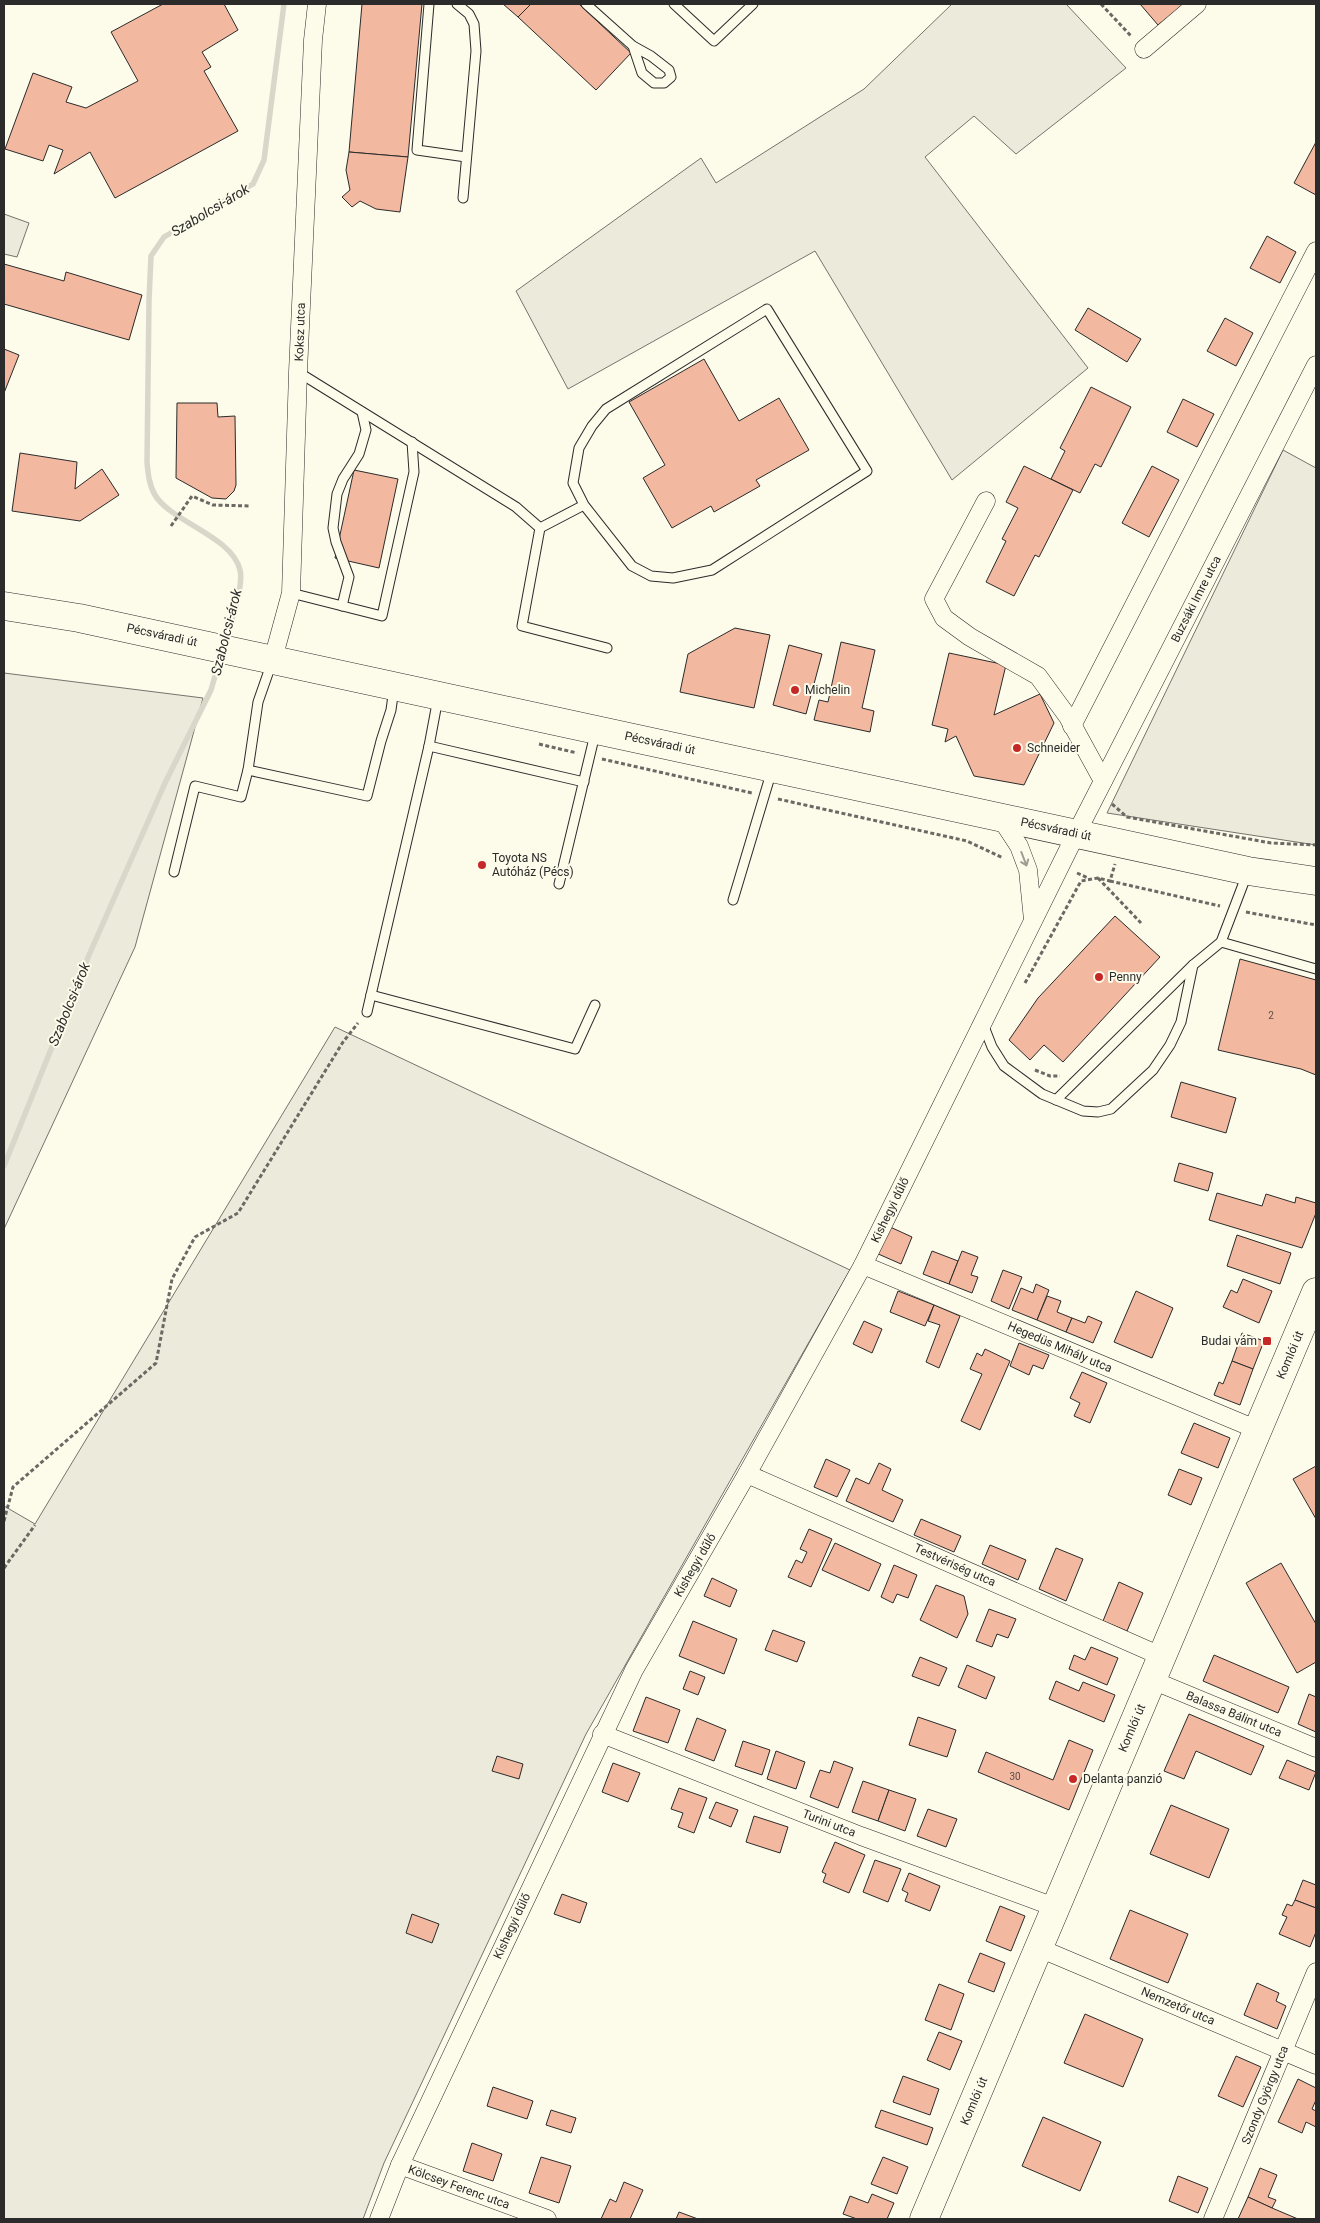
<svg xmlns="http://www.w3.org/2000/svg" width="1320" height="2223" viewBox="0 0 1320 2223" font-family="Roboto,sans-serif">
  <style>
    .green { fill: #ecebdb; stroke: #74746e }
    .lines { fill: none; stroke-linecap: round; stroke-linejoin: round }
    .stream { stroke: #d8d7c9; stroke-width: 5.5 }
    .building { fill: #f2b8a0; stroke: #2b2b2b }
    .lane-casing { stroke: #2b2b2b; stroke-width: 11 }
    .street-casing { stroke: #2b2b2b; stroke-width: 19 }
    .primary-casing { stroke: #2b2b2b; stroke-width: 29 }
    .path { stroke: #6a6964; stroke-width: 3; stroke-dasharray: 4 2.5; stroke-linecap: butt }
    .lane { stroke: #fdfbea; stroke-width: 9 }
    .street { stroke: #fdfbea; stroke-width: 18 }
    .primary { stroke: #fdfbea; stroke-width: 28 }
    .oneway { stroke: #9e9d94 }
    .poi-dot { fill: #c62828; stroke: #fdfbea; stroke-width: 2 }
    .labels { text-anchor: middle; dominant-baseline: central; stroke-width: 4; stroke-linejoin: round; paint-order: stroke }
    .number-label { font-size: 10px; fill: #5d4e48 }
    .street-label { font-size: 12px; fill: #2b2b2b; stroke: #fdfbea }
    .poi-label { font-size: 12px; fill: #2b2b2b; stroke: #fdfbea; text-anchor: start }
    .water-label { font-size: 14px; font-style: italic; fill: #2b2b2b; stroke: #fdfbea }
  </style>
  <rect width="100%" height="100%" fill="#fdfbea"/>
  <!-- green -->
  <g class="green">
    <path d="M952 4H1066L1126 68 1016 154 974 116 925 157 1088 368 952 480 815 251 568 389 516 291 701 158 716 183 864 89Z"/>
    <path d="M4 214 29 223 17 257 4 254Z"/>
    <path d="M1283 450 1316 468V845L1107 813Z"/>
    <path d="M4 673 203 698 135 947 4 1229Z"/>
    <path d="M335 1027 850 1270 586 1734 384 2163 363 2219H4V1506L35 1524Z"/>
  </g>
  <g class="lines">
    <!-- stream -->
    <g class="stream">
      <path d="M225 642C230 625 244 587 240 570 232 536 171 522 155 495 149 485 148 473 147 462L149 300 151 256 164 237 253 184 264 160 284 4"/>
      <path d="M4 1166 89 955 165 783 211 690 221 655"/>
    </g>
  </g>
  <!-- building -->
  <g class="building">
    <path d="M163 4H224L238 30 202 52 211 67 204 71 238 131 115 198 90 152 54 174 63 150 49 145 43 161 5 149 33 73 72 87 66 102 86 108 138 81 111 32Z"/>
    <path d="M362 4H422L408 157 349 152Z"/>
    <path d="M503 4H531L518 17Z"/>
    <path d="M531 4H579L631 53 596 90 518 17Z"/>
    <path d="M1140 4H1185L1158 25Z"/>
    <path d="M1316 142V195L1294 183Z"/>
    <path d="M349 152 408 157 400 212 376 209 360 201 352 207 342 197 350 190 346 170Z"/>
    <path d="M1267 236 1296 252 1280 283 1250 268Z"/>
    <path d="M4 264 64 281 66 272 142 295 129 340 4 304Z"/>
    <path d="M1088 308 1141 339 1127 362 1075 330Z"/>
    <path d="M1225 318 1253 333 1236 366 1207 351Z"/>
    <path d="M4 349 19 355 4 393Z"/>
    <path d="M704 359 739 421 779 398 809 450 756 480 760 486 714 512 711 506 672 528 643 478 665 465 629 402Z"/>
    <path d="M1091 387 1131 407 1101 467 1095 464 1080 493 1051 479 1065 451 1060 448Z"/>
    <path d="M1183 399 1214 414 1197 447 1167 432Z"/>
    <path d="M177 403H217L218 417 235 416 236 485 234 491 226 499 212 498 176 478Z"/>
    <path d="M20 453 77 462 75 489 102 469 119 495 80 521 12 511Z"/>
    <path d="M1024 466 1073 490 1039 557 1035 555 1014 596 986 582 1006 541 1002 539 1018 508 1006 502Z"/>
    <path d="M1152 466 1179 480 1149 537 1122 523Z"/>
    <path d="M354 470 398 479 379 568 335 558Z"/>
    <path d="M735 628 770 635 754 708 680 692 688 654Z"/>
    <path d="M841 642 875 650 862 708 874 711 870 732 814 720 819 700 828 702Z"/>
    <path d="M789 645 822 654 806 714 773 705Z"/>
    <path d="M949 653 1006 665 994 715 1040 694 1054 723 1024 785 974 776 956 736 945 742 948 729 932 725Z"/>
    <path d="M1115 916 1160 957 1063 1062 1044 1045 1030 1060 1009 1040 1038 998Z"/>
    <path d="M1240 959 1316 980V1075L1301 1069 1218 1050Z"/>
    <path d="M1181 1082 1236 1098 1226 1133 1171 1117Z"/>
    <path d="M1179 1163 1213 1173 1208 1191 1174 1181Z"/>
    <path d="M1217 1193 1262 1206 1266 1194 1295 1203 1296 1197 1316 1203V1213L1302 1248 1209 1220Z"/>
    <path d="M888 1226 912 1237 901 1264 876 1253Z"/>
    <path d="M1237 1235 1291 1253 1280 1284 1227 1266Z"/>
    <path d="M932 1251 958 1261 949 1284 923 1274Z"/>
    <path d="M962 1251 978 1257 971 1275 978 1277 972 1293 949 1284Z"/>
    <path d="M1003 1270 1022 1277 1009 1309 991 1301Z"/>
    <path d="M1243 1279 1272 1291 1259 1323 1223 1307 1231 1290 1237 1293Z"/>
    <path d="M1036 1284 1049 1290 1037 1320 1012 1310 1021 1288 1033 1293Z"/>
    <path d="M898 1291 934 1305 925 1326 890 1312Z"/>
    <path d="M1136 1291 1173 1308 1152 1358 1114 1342Z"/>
    <path d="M1047 1296 1061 1301 1057 1312 1072 1318 1066 1332 1037 1320Z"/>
    <path d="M934 1305 960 1316 939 1368 926 1362 940 1325 928 1321Z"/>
    <path d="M1088 1316 1102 1322 1093 1343 1066 1332 1072 1318 1085 1323Z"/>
    <path d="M864 1321 882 1329 872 1353 853 1344Z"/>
    <path d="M1242 1333 1264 1341 1253 1369 1232 1361Z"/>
    <path d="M1019 1343 1049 1355 1043 1369 1033 1365 1029 1375 1010 1366Z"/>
    <path d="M985 1349 1010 1361 980 1430 961 1421 982 1374 970 1369 977 1353 982 1356Z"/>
    <path d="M1232 1361 1253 1369 1240 1405 1214 1395 1219 1382 1223 1384Z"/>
    <path d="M1082 1372 1107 1383 1090 1423 1074 1416 1080 1403 1070 1398Z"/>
    <path d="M1194 1423 1230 1438 1218 1468 1181 1453Z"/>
    <path d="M826 1459 850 1470 837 1497 814 1487Z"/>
    <path d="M879 1463 891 1469 882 1490 903 1500 893 1522 846 1501 856 1478 869 1484Z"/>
    <path d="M1316 1466V1519L1293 1479Z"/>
    <path d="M1179 1469 1202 1478 1191 1505 1168 1495Z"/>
    <path d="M921 1519 961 1536 954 1552 914 1535Z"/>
    <path d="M809 1529 832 1539 811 1587 788 1577 796 1560 802 1563 807 1552 800 1549Z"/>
    <path d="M835 1543 881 1564 869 1591 822 1570Z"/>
    <path d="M990 1545 1026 1560 1018 1580 982 1564Z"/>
    <path d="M1056 1548 1083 1559 1066 1601 1039 1589Z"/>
    <path d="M1281 1563 1316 1624V1662L1297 1673 1246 1583Z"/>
    <path d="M894 1565 917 1575 908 1598 897 1594 893 1603 881 1597Z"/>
    <path d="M712 1578 737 1590 730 1607 704 1596Z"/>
    <path d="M1119 1582 1143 1593 1127 1631 1103 1621Z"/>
    <path d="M936 1585 964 1596 968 1614 957 1638 920 1620Z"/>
    <path d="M989 1609 1016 1619 1008 1638 997 1634 992 1647 976 1641Z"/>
    <path d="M693 1621 737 1639 724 1674 679 1656Z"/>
    <path d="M773 1630 805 1642 797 1662 765 1650Z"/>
    <path d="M1091 1647 1118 1658 1107 1685 1069 1669 1074 1655 1085 1660Z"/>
    <path d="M1214 1655 1289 1687 1278 1713 1203 1681Z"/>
    <path d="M920 1657 947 1668 939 1686 912 1676Z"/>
    <path d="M967 1665 995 1677 986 1699 958 1687Z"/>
    <path d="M690 1671 705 1677 698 1695 683 1689Z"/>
    <path d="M1056 1681 1079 1691 1083 1682 1115 1695 1104 1722 1049 1699Z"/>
    <path d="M1309 1694 1316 1697V1732L1298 1724Z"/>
    <path d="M646 1697 680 1710 668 1743 633 1731Z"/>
    <path d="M1189 1714 1264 1746 1251 1775 1196 1751 1184 1779 1164 1771Z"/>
    <path d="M918 1717 956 1730 947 1757 909 1745Z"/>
    <path d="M697 1718 726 1730 714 1761 685 1750Z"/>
    <path d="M1069 1740 1093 1750 1069 1810 978 1772 986 1752 1053 1780Z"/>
    <path d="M743 1741 770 1750 762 1775 735 1766Z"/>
    <path d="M776 1751 805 1762 796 1789 767 1779Z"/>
    <path d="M497 1756 523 1764 519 1779 492 1771Z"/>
    <path d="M1287 1760 1316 1772 1309 1790 1279 1778Z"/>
    <path d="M834 1761 853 1768 838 1808 810 1797 820 1770 830 1773Z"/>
    <path d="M613 1763 640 1773 628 1802 602 1792Z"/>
    <path d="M863 1781 889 1790 878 1821 852 1812Z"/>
    <path d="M679 1788 707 1798 694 1833 678 1827 683 1813 671 1809Z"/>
    <path d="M889 1790 916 1799 905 1831 878 1821Z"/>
    <path d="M716 1802 738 1810 731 1827 709 1818Z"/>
    <path d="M1171 1805 1229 1829 1209 1878 1150 1854Z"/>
    <path d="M928 1809 957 1819 946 1847 917 1836Z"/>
    <path d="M754 1816 788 1827 780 1853 746 1842Z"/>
    <path d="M835 1842 865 1855 849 1893 823 1882 826 1874 822 1872Z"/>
    <path d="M875 1860 901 1869 888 1902 863 1892Z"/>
    <path d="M909 1873 940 1886 930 1911 905 1901 908 1893 902 1890Z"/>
    <path d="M1303 1880 1316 1885V1908L1295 1900Z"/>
    <path d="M562 1894 587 1903 580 1923 554 1914Z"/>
    <path d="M1295 1900 1316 1908V1932L1310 1947 1279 1934 1287 1917 1282 1915 1287 1904 1292 1906Z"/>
    <path d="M1000 1906 1025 1916 1011 1951 986 1941Z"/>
    <path d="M1130 1910 1188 1934 1168 1983 1110 1959Z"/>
    <path d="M412 1914 439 1924 432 1943 406 1933Z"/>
    <path d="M980 1953 1005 1963 994 1992 968 1982Z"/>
    <path d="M1257 1983 1279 1993 1276 2001 1286 2006 1277 2029 1244 2015Z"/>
    <path d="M939 1984 964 1994 951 2030 925 2020Z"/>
    <path d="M1085 2014 1143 2039 1123 2087 1064 2063Z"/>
    <path d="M939 2032 962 2041 950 2070 927 2060Z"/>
    <path d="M1236 2056 1261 2067 1243 2107 1218 2096Z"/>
    <path d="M903 2076 939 2089 930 2115 893 2102Z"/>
    <path d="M1298 2079 1316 2088V2100L1312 2109 1316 2111V2127L1306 2122 1302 2133 1278 2122Z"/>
    <path d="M493 2087 533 2101 527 2119 487 2106Z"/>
    <path d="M551 2110 576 2118 571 2133 546 2125Z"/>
    <path d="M881 2110 933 2128 927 2145 875 2127Z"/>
    <path d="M1043 2117 1101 2142 1080 2191 1022 2166Z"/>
    <path d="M472 2143 502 2154 493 2181 463 2171Z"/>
    <path d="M541 2157 571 2166 559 2203 529 2193Z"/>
    <path d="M883 2157 908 2167 897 2194 871 2184Z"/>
    <path d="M1260 2168 1277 2175 1268 2197 1276 2200 1272 2208 1248 2197Z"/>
    <path d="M1178 2176 1208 2188 1198 2213 1169 2201Z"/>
    <path d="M624 2182 643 2190 630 2219H601L610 2199 616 2202Z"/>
    <path d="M872 2194 894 2203 887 2219H857L843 2214 850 2196 868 2203Z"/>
    <path d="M1248 2197 1272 2208 1298 2219H1238Z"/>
    <path d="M679 2212 698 2219H676Z"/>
  </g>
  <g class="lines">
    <!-- lane casing -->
    <g class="lane-casing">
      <g id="lane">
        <path d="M429 4 417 150 466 157"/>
        <path d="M457 4 469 14 474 24 476 51 463 198"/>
        <path d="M586 4 633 46 651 56 669 70 671 77 664 83H654L642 73 633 46"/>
        <path d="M674 4 714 41 753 4"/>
        <path d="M298 372 516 507 540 528 522 626 607 648"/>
        <path d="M540 528 584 505 632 566 651 576 673 578 712 570 867 471 767 309 606 409 592 426 579 448 573 483 584 505"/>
        <path d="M291 593 382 616 414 472 412 442"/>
        <path d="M342 606 349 577 336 542 333 528 337 494 343 479 359 454 366 430 362 412"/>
        <path d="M272 662 258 702 248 770 367 796 381 741 391 710 394 688"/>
        <path d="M429 746 584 782"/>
        <path d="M174 872 195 786 241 797 248 770"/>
        <path d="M559 884 595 734"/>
        <path d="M733 900 772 770"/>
        <path d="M1221 942 1316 969"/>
        <path d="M371 995 575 1049 595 1005"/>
        <path d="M367 1012 429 746 438 698"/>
        <path d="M983 1024 992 1047 1004 1066 1042 1094 1083 1111 1098 1112 1111 1109 1153 1070 1170 1045 1181 1022 1193 965 1221 942 1247 874"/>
        <path d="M1056 1100 1193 965"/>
      </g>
    </g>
    <!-- street casing -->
    <g class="street-casing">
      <g id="street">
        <path d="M1144 49 1197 4"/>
        <path d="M986 501 934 599 944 618 970 637 1038 676 1068 717 1103 781"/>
        <path d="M273 659 291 593 298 372 313 40 317 4"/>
        <path d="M1072 726 1316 251"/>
        <path d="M1000 817 1019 846 1028 870 1033 920"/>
        <path d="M863 1265 1258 1430"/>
        <path d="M747 1474 1163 1657"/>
        <path d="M1152 1680 1316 1748"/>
        <path d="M602 1734 861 1836 1057 1908"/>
        <path d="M1039 1948 1316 2065"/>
        <path d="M400 2165 547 2219"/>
        <path d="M379 2219 400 2165 634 1670 747 1474 863 1265 1076 834 1316 365"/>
        <path d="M1213 2219 1316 1972"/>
      </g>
    </g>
    <!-- primary casing -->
    <g class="primary-casing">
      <g id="primary">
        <path d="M4 606 79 618 1248 871 1316 881"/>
        <path d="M924 2219 1316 1292"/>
      </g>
    </g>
    <!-- path -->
    <g class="path">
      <path d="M1101 4 1131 36"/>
      <path d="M171 526 192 496 213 505 250 506"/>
      <path d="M539 744 577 753"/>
      <path d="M602 759 752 793"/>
      <path d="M778 799 967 841 1003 858"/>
      <path d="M1112 804 1127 817 1271 843 1316 845"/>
      <path d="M1077 873 1088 878"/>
      <path d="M1098 878 1141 923"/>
      <path d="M1110 881 1220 906"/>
      <path d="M1246 912 1316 925"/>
      <path d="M1025 983 1081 881 1098 878 1110 881 1115 864"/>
      <path d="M1035 1070 1050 1076H1060"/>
      <path d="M4 1521 13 1487 156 1363 172 1279 195 1237 238 1213 343 1042 358 1023"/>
      <path d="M4 1568 35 1525"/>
    </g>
    <!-- lane -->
    <use href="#lane" class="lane"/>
    <!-- street -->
    <use href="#street" class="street"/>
    <!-- primary -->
    <use href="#primary" class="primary"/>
  </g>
  <!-- one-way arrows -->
  <defs><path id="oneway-shaft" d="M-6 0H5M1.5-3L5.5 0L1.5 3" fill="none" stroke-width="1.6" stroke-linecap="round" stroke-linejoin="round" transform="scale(1.25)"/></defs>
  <use class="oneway" href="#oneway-shaft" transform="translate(1024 859) rotate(69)"/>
  <!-- markers -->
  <g class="poi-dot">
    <circle cx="795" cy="690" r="5"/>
    <circle cx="1017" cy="748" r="5"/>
    <circle cx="482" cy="865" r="5"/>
    <circle cx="1099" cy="977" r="5"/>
    <rect x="1262" y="1336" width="10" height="10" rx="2.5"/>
    <circle cx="1073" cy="1779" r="5"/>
  </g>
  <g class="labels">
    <!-- number labels -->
    <g class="number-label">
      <text x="1271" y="1015">2</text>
      <text x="1015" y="1776">30</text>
    </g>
    <!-- street labels -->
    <g class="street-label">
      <text transform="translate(300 332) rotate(-88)">Koksz utca</text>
      <text transform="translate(1196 599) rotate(-63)">Buzsáki Imre utca</text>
      <text transform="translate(162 635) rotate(12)">Pécsváradi út</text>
      <text transform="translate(660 743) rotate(12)">Pécsváradi út</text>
      <text transform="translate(1056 829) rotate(12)">Pécsváradi út</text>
      <text transform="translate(890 1210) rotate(-64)">Kishegyi dűlő</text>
      <text transform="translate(1060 1347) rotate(23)">Hegedüs Mihály utca</text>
      <text transform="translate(1290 1355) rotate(-67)">Komlói út</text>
      <text transform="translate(695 1565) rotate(-60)">Kishegyi dűlő</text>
      <text transform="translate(955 1565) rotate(24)">Testvériség utca</text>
      <text transform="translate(1234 1714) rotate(22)">Balassa Bálint utca</text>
      <text transform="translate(1132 1728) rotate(-67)">Komlói út</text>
      <text transform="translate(829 1823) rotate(21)">Turini utca</text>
      <text transform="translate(512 1926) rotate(-65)">Kishegyi dűlő</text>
      <text transform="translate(1178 2006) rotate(23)">Nemzetőr utca</text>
      <text transform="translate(1265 2095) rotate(-68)">Szondy György utca</text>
      <text transform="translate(974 2101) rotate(-67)">Komlói út</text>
      <text transform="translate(459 2187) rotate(20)">Kölcsey Ferenc utca</text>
    </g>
    <!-- poi labels -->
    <g class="poi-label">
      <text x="805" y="690">Michelin</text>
      <text x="1027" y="748">Schneider</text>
      <text x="492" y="858">Toyota NS<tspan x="492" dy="14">Autóház (Pécs)</tspan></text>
      <text x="1109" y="977">Penny</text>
      <text x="1257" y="1341" text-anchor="end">Budai vám</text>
      <text x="1083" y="1779">Delanta panzió</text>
    </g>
    <!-- water labels -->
    <g class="water-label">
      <text transform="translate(210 210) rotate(-31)">Szabolcsi-árok</text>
      <text transform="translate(226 632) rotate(-76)">Szabolcsi-árok</text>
      <text transform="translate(69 1004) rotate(-68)">Szabolcsi-árok</text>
    </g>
  </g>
  <!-- border -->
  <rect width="1320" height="2223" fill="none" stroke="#2b2b2b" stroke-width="10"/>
</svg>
